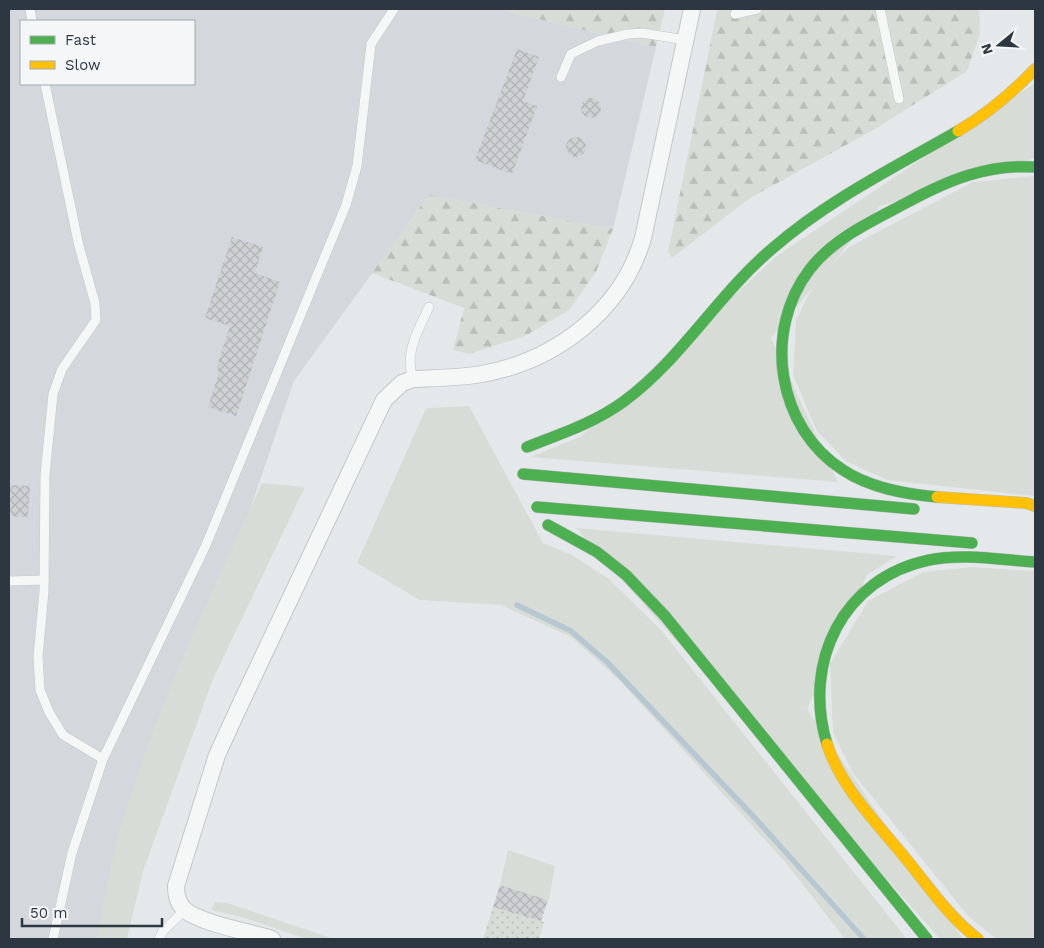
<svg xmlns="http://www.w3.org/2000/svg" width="1044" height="948" viewBox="0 0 1044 948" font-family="'Work Sans',sans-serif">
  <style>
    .built { fill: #d4d8dd; fill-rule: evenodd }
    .grass { fill: #d7ddd6 }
    .forest { fill: url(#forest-firs) }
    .garden { fill: url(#garden-dots) }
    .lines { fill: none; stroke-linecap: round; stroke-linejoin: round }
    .stream { stroke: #b7c7d2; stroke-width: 5.5 }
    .building { fill: url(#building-cross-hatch) }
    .lane-casing { stroke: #c3c6c8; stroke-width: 10 }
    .street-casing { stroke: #c3c6c8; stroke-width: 18 }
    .fast-casing { stroke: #b8bbbe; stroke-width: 12 }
    .slow-casing { stroke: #b8bbbe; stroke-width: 12 }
    .lane { stroke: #f5f6f6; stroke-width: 9 }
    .street { stroke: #f5f6f6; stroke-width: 16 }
    .fast { stroke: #4caf50; stroke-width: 11 }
    .slow { stroke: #ffc107; stroke-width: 11 }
  </style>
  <defs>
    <pattern id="forest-firs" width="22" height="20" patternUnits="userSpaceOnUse" patternTransform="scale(1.25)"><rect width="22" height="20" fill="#d7ddd6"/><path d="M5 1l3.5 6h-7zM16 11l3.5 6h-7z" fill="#b9beb9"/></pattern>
    <pattern id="garden-dots" width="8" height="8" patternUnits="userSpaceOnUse" patternTransform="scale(1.25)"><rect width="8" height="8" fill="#d7ddd6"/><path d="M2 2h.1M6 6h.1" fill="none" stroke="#b9beb9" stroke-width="1.8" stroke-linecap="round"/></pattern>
    <pattern id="building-cross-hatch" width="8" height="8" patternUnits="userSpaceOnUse" patternTransform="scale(1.25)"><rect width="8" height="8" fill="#ced0d2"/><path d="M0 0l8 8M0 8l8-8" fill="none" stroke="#b1b3b6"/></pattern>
  </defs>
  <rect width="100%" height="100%" fill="#e5e8ea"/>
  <!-- built -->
  <path class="built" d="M9 9H505V11L656 47 613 229 429 195 294 381 106 929 105 939H9ZM21 21H194V84H21Z"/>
  <!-- grass -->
  <g class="grass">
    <path d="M1035 83V158L880 206 771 338 838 482 530 457 580 437 778 255Z"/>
    <path d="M1035 176V496L887 480 846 461 817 431 793 375 796 320 815 282 849 247 973 182Z"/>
    <path d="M469 406 543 543 570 554 609 579 661 630 907 939H845L786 863 619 680 571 637 501 605 420 600 357 563 426 408Z"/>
    <path d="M262 483 305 487 213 679 143 871 127 939H97C104 905 109 869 119 835 153 713 210 598 262 483Z"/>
    <path d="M576 528 897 556 867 575 807 709 963 939H940Z"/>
    <path d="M973 567 1035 571V939H996L968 916 852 772 833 732 830 664 868 601 923 572Z"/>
    <path d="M508 850 555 866 549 900 500 885Z"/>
    <path d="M215 902 227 903 334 939H306L245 918 211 910Z"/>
  </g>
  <!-- forest -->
  <g class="forest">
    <path d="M505 9H665L656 47 505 11Z"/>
    <path d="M720 9H979L980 34 967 71 875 129 750 198 672 258 668 252 717 11Z"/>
    <path d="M429 195 613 229 596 272 569 310 525 336 469 354 453 350 464 308 372 273Z"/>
  </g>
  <!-- garden -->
  <path class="garden" d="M493 907 544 922 539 939H483Z"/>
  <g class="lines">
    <!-- stream -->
    <path class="stream" d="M517 605 571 631 607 662 755 818 864 939"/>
  </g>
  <!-- building -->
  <g class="building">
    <path d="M517 49 539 57 523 101 537 106 512 174 475 160Z"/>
    <circle cx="591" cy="108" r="10"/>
    <circle cx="576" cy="147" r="10"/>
    <path d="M232 237 263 247 255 273 280 282 236 416 208 407 219 373 217 366 230 326 205 318Z"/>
    <path d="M9 485 30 486 28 517 9 516Z"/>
    <path d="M500 885 548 900 541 921 493 907Z"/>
  </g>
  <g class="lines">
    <!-- lane casing -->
    <g class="lane-casing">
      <g id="lane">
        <path d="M30 9 32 21"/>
        <path d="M880 9 899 99"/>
        <path d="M735 14 757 9"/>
        <path d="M561 77 571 54 598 41 628 34 642 33 686 40"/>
        <path d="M45 84 79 246 95 303 96 320 62 369 53 394 45 475 44 591 38 657 40 690 49 712 63 735 103 759"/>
        <path d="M413 379C404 353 418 331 429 307"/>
        <path d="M9 581 44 580"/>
        <path d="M53 939 72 853 103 759 206 545 346 205 357 166 371 44 394 9"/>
        <path d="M159 939 163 931 185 910"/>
      </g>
    </g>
    <!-- street casing -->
    <g class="street-casing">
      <path id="street" d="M272 939C250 932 200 923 185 910 178 904 176 895 176 886L217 755 240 705 384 400 402 383 413 379C436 378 459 378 482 374 555 361 622 311 643 238L692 9"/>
    </g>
    <!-- fast casing -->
    <g class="fast-casing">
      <g id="fast">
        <path d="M527 447C560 434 594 423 623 402 681 360 718 294 773 248 828 200 895 167 958 131"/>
        <path d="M523 474 914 509"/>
        <path d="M937 497C905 494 870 488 843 470 777 428 762 331 810 269 834 238 872 221 906 203 948 180 987 164 1035 167"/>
        <path d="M537 507 972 543"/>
        <path d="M548 525 597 552 626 575 665 616 927 939"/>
        <path d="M827 744C802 662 843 578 929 560 963 553 1001 560 1035 562"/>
      </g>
    </g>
    <!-- slow casing -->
    <g class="slow-casing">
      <g id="slow">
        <path d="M958 131C987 114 1012 93 1035 69"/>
        <path d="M937 497 1026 503 1035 506"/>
        <path d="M827 744C841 788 878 824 907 860 929 887 949 917 978 939"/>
      </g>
    </g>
    <!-- lane -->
    <use href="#lane" class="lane"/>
    <!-- street -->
    <use href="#street" class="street"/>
    <!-- fast -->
    <use href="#fast" class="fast"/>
    <!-- slow -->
    <use href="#slow" class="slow"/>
  </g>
  <!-- border -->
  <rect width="1044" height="948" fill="none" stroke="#2d3742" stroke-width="20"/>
  <!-- legend -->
  <rect x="20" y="20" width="175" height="65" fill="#f4f6f8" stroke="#a4aaaf"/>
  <rect x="30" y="36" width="25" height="8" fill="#4caf50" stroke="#a4aaaf"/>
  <text x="65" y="45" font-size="15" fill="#2d3742">Fast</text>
  <rect x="30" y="61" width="25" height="8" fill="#ffc107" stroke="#a4aaaf"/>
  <text x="65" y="70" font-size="15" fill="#2d3742">Slow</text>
  <!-- north arrow -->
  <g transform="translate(999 45) rotate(252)" stroke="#f4f6f8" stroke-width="4" paint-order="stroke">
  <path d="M0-4L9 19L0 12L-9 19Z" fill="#2d3742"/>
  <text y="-8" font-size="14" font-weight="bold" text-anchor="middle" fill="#2d3742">N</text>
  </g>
  <!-- scale -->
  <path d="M22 918v8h140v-8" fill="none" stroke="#2d3742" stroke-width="2.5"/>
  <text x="30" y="918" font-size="15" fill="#2d3742" stroke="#f4f6f8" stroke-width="4" paint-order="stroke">50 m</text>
</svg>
